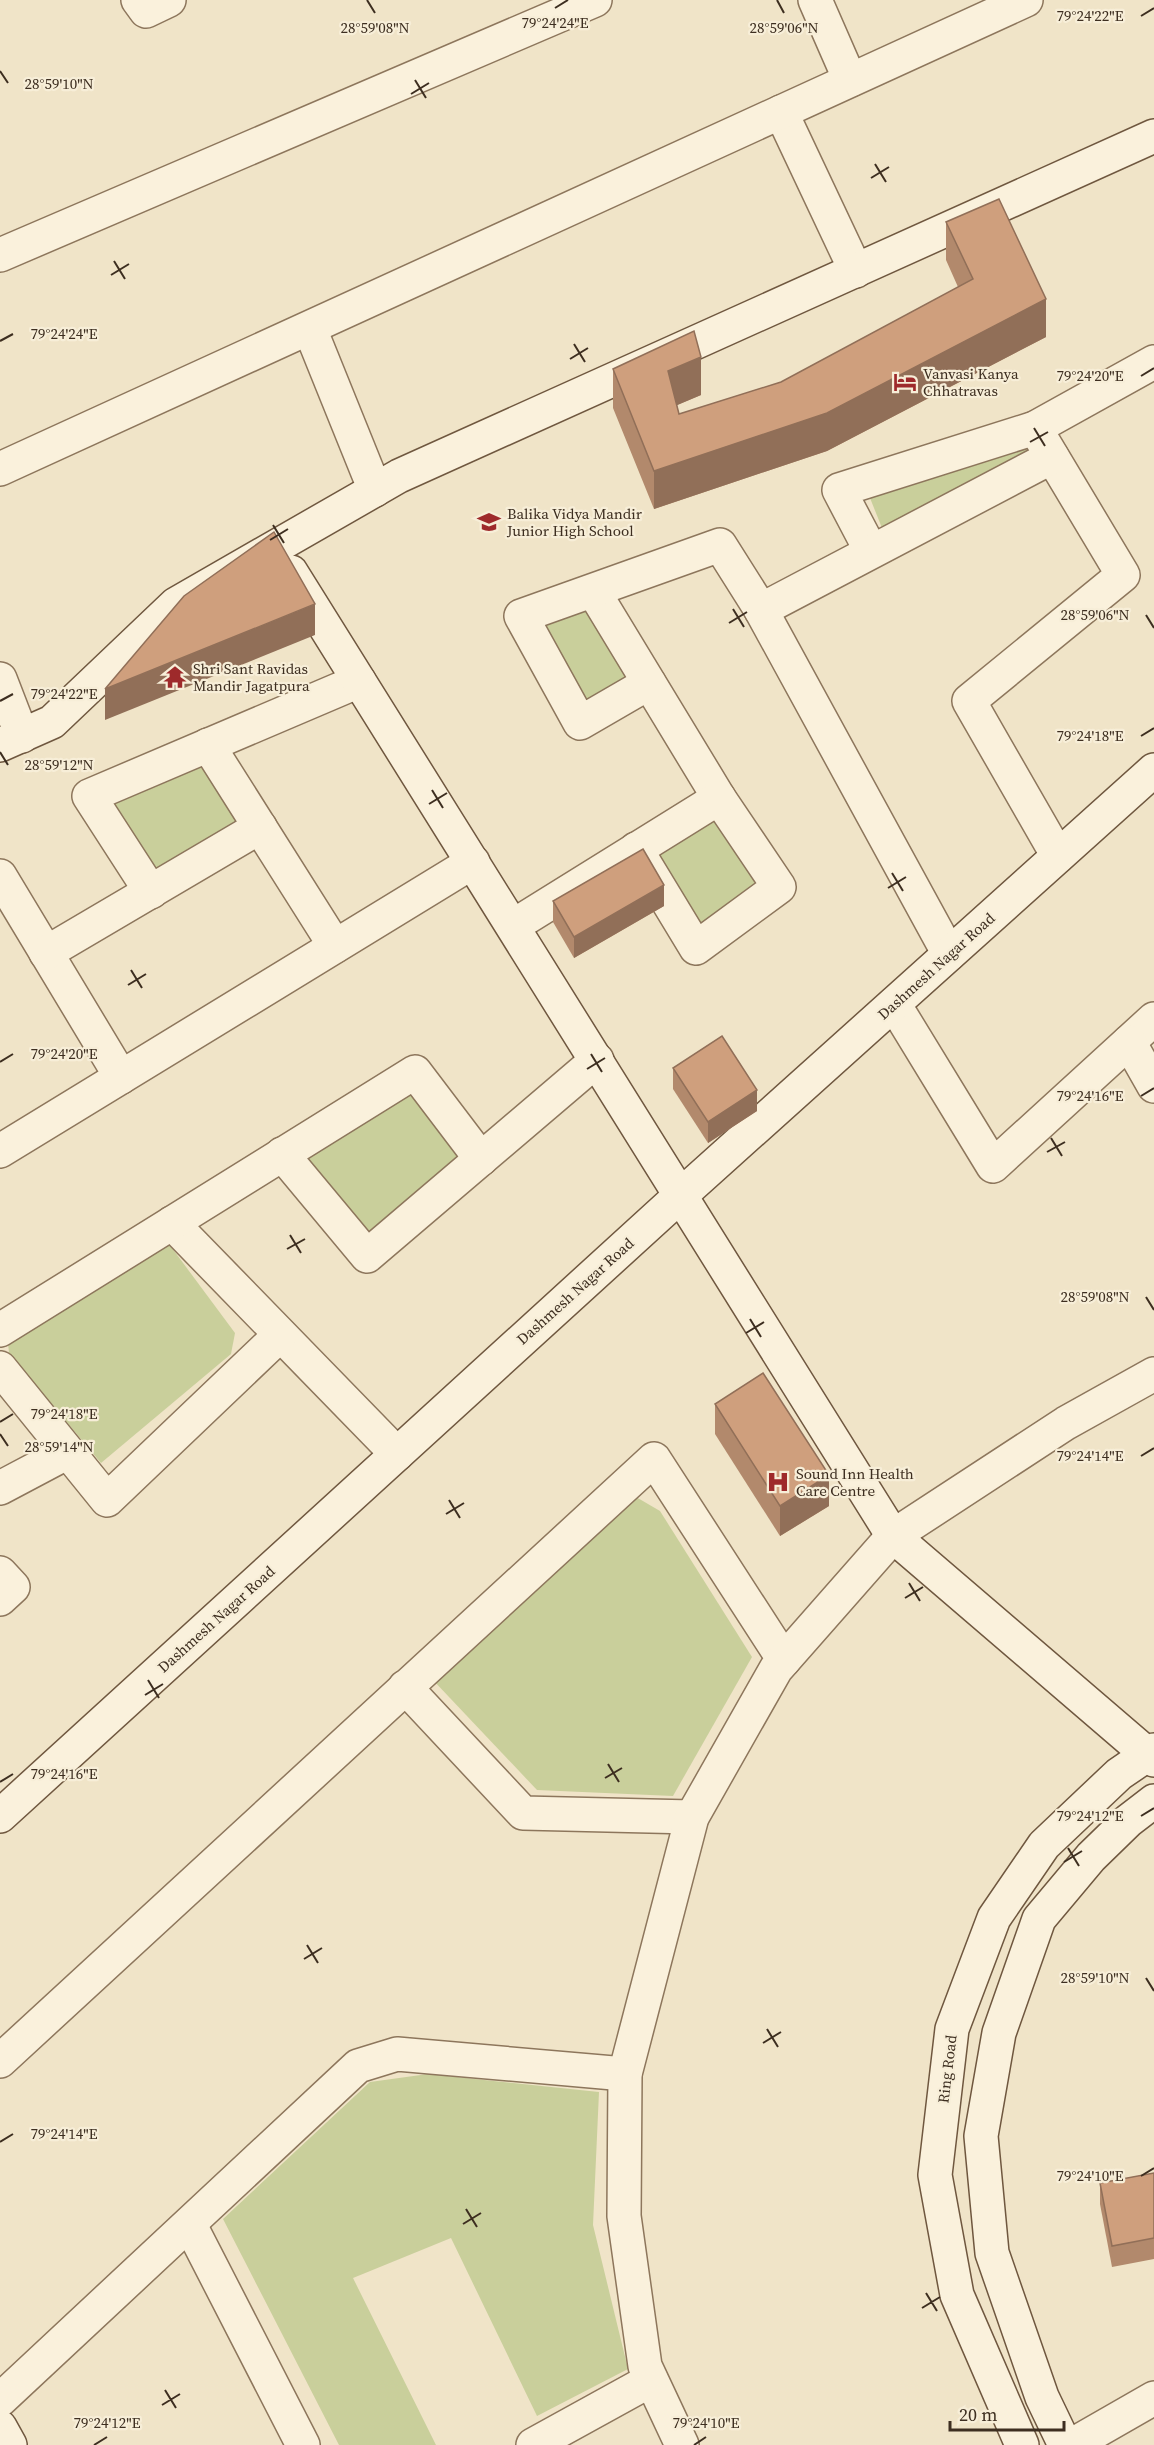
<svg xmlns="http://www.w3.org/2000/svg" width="1154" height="2445" viewBox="0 0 1154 2445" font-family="'Source Serif 4',serif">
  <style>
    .green { fill: #c9cf9b }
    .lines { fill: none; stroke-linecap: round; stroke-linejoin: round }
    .street-casing { stroke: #8d765c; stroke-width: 36 }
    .secondary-casing { stroke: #6f573f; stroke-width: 36 }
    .street { stroke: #faf1dc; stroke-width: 33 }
    .secondary { stroke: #faf1dc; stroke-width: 33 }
    .wall { fill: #b2896c }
    .shaded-wall { fill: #916f58 }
    .building { fill: #cf9f7d; stroke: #916f58; stroke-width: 1.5 }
    .ticks { fill: none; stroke: #3d2e20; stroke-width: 2 }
    .labels { text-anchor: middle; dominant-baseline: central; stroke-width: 4.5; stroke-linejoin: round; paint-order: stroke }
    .poi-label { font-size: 15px; fill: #3d2e20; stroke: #f7eed8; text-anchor: start }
    .street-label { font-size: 15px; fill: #3d2e20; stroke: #f7eed8 }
    .ticks-label { font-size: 15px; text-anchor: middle; fill: #3d2e20; stroke: #f7eed8; stroke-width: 4.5; stroke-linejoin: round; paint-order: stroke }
  </style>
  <rect width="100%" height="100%" fill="#f0e4c8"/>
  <!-- green -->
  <g class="green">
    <path d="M1027 438 1036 454 884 533 866 488Z"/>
    <path d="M596 607 637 674 587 704 542 627Z"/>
    <path d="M203 762 242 826 167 870 149 869 110 806 115 798Z"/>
    <path d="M715 809 760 885 701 929 652 850Z"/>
    <path d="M415 1091 464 1156 370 1232 300 1155Z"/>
    <path d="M169 1244 235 1333 231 1354 101 1463 9 1353 8 1343Z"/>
    <path d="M636 1497 660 1511 752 1657 673 1796 537 1790 432 1679Z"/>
    <path d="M428 2074 599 2092 593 2225 628 2369 537 2416 451 2238 353 2278 436 2445H339L223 2219 370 2082Z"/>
  </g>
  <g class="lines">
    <!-- street casing -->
    <g class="street-casing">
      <g id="street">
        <path d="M138 0 146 11 169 0"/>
        <path d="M815 0 850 80"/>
        <path d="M781 112 856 271"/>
        <path d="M0 255 595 0"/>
        <path d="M310 329 375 490"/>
        <path d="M1035 428 1123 575 969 701 1058 856"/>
        <path d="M0 469 1026 0"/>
        <path d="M871 551 839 490 1035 428 1154 362"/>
        <path d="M594 592 719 798 779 887 696 948 636 849"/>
        <path d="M761 610 1052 457"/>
        <path d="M0 679 22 736"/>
        <path d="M649 683 580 723 521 616 720 545 761 610 949 954"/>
        <path d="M208 745 335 946"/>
        <path d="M0 876 121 1077"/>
        <path d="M151 892 89 796 359 681"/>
        <path d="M513 926 719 798"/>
        <path d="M46 953 260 827"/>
        <path d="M894 1004 993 1166 1154 1019"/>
        <path d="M1129 1042 1154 1086"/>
        <path d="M0 1151 473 862"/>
        <path d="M282 1154 367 1256 597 1060"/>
        <path d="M172 1223 397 1454"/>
        <path d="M0 1330 415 1072 481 1159"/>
        <path d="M0 1368 107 1500 280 1335"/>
        <path d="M0 1488 68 1452"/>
        <path d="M0 1573 13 1587 0 1599"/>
        <path d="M405 1687 523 1813 692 1817"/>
        <path d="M0 2061 654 1459 784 1660"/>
        <path d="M190 2225 303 2445"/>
        <path d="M0 2400 358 2066 397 2054 625 2074"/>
        <path d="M533 2445 651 2380"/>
        <path d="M682 2445 645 2366 624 2216 625 2074 692 1817 776 1669 893 1536 1066 1423 1154 1374"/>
        <path d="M1072 2445 1154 2398"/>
      </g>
    </g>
    <!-- secondary casing -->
    <g class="secondary-casing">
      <g id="secondary">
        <path d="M291 572 893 1536 1154 1760"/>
        <path d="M0 745 52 722 176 604 399 476 1154 136"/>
        <path d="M0 1816 681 1195 1154 770"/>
        <path d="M0 2427 10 2445"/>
        <path d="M1022 2445 957 2295 935 2175 952 2029 994 1918 1044 1845 1119 1774 1154 1750"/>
        <path d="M1065 2445 1042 2397 992 2253 981 2136 999 2033 1039 1919 1091 1857 1128 1821 1154 1801"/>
      </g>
    </g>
    <!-- street -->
    <use href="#street" class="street"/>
    <!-- secondary -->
    <use href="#secondary" class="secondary"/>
  </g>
  <!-- wall -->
  <g class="wall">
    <path d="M946 222 1046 337 827 451 654 509 613 408V369L701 395 677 405 679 414 781 382 958 287 946 260Z"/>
    <path d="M553 901 664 906 574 958 553 922Z"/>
    <path d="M673 1068 757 1111 708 1143 673 1089Z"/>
    <path d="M715 1404 829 1506 780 1536 715 1434Z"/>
    <path d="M1154 2173V2259L1112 2267 1100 2204V2183Z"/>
  </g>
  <!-- shaded-wall -->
  <g class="shaded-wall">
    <path d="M1046 299V337L827 451 654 509V471Z"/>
    <path d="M701 357V395L668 409V371Z"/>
    <path d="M315 604V635L105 720V689Z"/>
    <path d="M664 885V906L574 958V937Z"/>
    <path d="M757 1090V1111L708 1143V1122Z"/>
    <path d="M829 1475V1506L780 1536V1506Z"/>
  </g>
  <!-- building -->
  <g class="building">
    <path d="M999 199 1046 299 827 413 654 471 613 369 694 331 701 357 668 371 679 414 781 382 973 279 946 222Z"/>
    <path d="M274 532 315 604 105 689 184 596Z"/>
    <path d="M643 849 664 885 574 937 553 901Z"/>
    <path d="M722 1036 757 1090 708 1122 673 1068Z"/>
    <path d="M763 1373 829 1475 780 1506 715 1404Z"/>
    <path d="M1154 2173V2238L1112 2246 1100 2183Z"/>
  </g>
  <!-- ticks -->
  <path class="ticks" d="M367 0 375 13M777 0 784 13M555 8 568 0M1141 16 1154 8M0 71 8 83M415 80 426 98M411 94 429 83M875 164 886 182M871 178 889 167M114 261 125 279M111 275 129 264M0 341 13 334M574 344 585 362M570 359 588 348M1141 376 1154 368M1034 428 1045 446M1030 442 1048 432M273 525 284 543M270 540 288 529M733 609 744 627M1146 615 1154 628M729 623 747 612M0 701 13 694M1141 736 1154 728M0 752 8 765M432 790 443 808M429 804 447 793M892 873 903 891M888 888 906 877M131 970 142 988M128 985 146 974M591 1054 602 1072M0 1062 13 1054M587 1069 605 1058M1141 1096 1154 1088M1051 1138 1062 1156M1047 1152 1065 1142M290 1235 301 1253M287 1249 305 1239M1146 1297 1154 1310M750 1319 761 1337M746 1333 764 1322M0 1422 13 1414M0 1434 8 1446M1141 1456 1154 1448M449 1500 460 1518M446 1514 464 1503M909 1583 920 1601M905 1598 923 1587M148 1680 159 1698M145 1695 163 1684M608 1764 619 1782M605 1778 622 1768M0 1782 13 1774M1141 1816 1154 1808M1068 1848 1079 1866M1064 1862 1082 1851M307 1945 318 1963M304 1959 322 1948M1146 1978 1154 1991M767 2029 778 2047M763 2043 781 2032M0 2142 13 2134M1141 2176 1154 2168M466 2209 477 2227M463 2224 481 2213M926 2293 937 2311M922 2308 940 2297M165 2390 176 2408M162 2405 180 2394M94 2445 107 2437M694 2445 706 2437"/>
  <!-- icons -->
  <defs>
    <g id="hotel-bare" transform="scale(1.8)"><path d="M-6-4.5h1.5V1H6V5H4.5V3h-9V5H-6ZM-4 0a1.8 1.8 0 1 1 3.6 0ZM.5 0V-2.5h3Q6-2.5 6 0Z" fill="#9e2a2b" stroke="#f7eed8" stroke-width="2.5" paint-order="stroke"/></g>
    <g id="school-bare" transform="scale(1.8)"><path d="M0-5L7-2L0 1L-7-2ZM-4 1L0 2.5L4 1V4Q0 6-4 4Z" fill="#9e2a2b" stroke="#f7eed8" stroke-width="2.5" paint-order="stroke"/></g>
    <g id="temple-bare" transform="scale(1.8)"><path d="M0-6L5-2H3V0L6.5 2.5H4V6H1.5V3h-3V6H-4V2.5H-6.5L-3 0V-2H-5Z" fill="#9e2a2b" stroke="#f7eed8" stroke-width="2.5" paint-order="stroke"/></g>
    <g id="hospital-bare" transform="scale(1.8)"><path d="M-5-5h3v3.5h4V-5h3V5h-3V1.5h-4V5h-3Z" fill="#9e2a2b" stroke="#f7eed8" stroke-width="2.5" paint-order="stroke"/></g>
  </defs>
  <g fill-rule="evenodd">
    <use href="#hotel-bare" x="905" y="382"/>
    <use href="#school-bare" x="489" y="522"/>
    <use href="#temple-bare" x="175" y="677"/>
    <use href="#hospital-bare" x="778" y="1482"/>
  </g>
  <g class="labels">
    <!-- poi labels -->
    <g class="poi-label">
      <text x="923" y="373">Vanvasi Kanya<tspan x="923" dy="17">Chhatravas</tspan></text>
      <text x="507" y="513">Balika Vidya Mandir<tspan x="507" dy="17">Junior High School</tspan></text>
      <text x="193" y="668">Shri Sant Ravidas<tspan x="193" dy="17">Mandir Jagatpura</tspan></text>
      <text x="796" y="1473">Sound Inn Health<tspan x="796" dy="17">Care Centre</tspan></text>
    </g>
    <!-- street labels -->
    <g class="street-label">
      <text transform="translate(936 966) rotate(-42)">Dashmesh Nagar Road</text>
      <text transform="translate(575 1291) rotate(-42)">Dashmesh Nagar Road</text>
      <text transform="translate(216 1619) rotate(-42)">Dashmesh Nagar Road</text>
      <text transform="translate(947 2069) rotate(-83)">Ring Road</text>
    </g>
  </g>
  <g class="ticks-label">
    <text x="1090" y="21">79°24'22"E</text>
    <text x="555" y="28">79°24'24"E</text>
    <text x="784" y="33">28°59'06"N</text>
    <text x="375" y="33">28°59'08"N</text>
    <text x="59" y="89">28°59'10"N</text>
    <text x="64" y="339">79°24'24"E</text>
    <text x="1090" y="381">79°24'20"E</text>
    <text x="1095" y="620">28°59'06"N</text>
    <text x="64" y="699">79°24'22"E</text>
    <text x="1090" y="741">79°24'18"E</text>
    <text x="59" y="770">28°59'12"N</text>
    <text x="64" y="1059">79°24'20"E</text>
    <text x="1090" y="1101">79°24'16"E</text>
    <text x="1095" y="1302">28°59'08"N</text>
    <text x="64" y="1419">79°24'18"E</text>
    <text x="59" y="1452">28°59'14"N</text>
    <text x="1090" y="1461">79°24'14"E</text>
    <text x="64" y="1779">79°24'16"E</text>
    <text x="1090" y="1821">79°24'12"E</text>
    <text x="1095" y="1983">28°59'10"N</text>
    <text x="64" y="2139">79°24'14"E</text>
    <text x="1090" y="2181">79°24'10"E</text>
    <text x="107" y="2428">79°24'12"E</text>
    <text x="706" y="2428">79°24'10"E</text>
  </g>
  <!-- scale -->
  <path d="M950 2421v9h114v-9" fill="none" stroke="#3d2e20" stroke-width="3"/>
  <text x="959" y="2421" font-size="18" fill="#3d2e20" stroke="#f7eed8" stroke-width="4.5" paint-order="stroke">20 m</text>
</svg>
